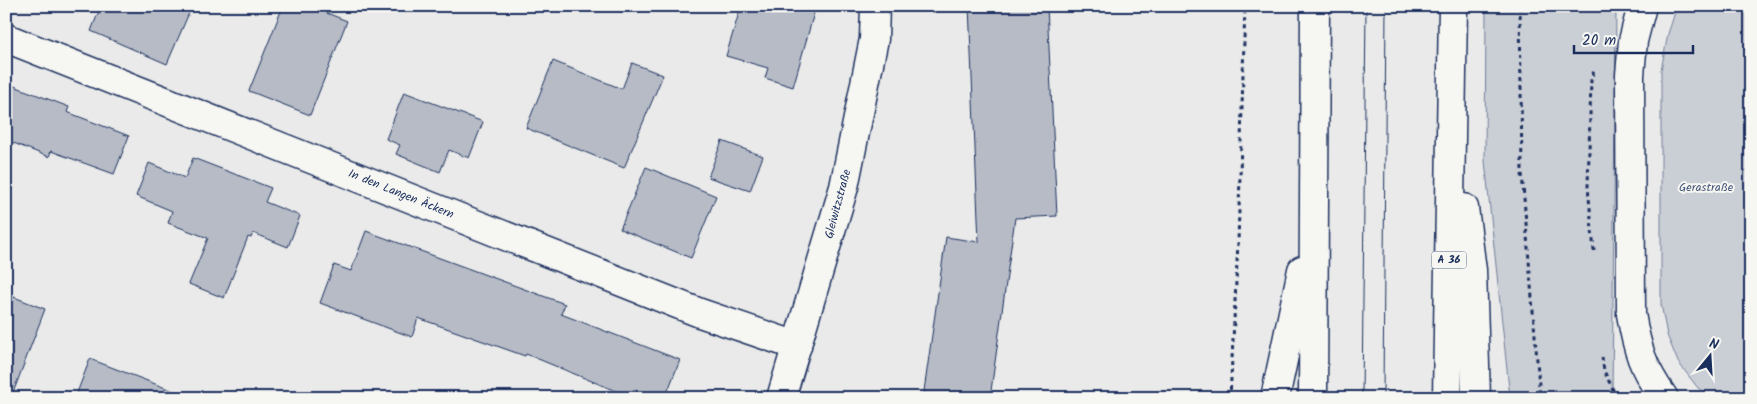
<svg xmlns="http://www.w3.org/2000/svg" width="1757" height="404" viewBox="0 0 1757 404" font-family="Kalam,sans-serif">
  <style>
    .green { fill: #caced5; stroke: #727e9a }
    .building { fill: #b6bbc6; stroke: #1b2f5e }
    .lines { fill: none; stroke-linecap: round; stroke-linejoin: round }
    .minor-casing { stroke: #1b2f5e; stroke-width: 31 }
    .motorway-casing { stroke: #1b2f5e; stroke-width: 31 }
    .path { stroke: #1b2f5e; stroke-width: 3; stroke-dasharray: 4 4; stroke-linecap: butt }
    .minor { stroke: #f6f6f2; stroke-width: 28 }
    .motorway { stroke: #f6f6f2; stroke-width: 28 }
    .tram { stroke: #1b2f5e; stroke-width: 1 }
    .labels { text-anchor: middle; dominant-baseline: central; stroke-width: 4; stroke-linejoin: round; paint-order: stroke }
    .shield { fill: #f6f6f2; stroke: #5d6b8a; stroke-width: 1 }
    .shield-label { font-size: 11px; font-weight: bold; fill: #1b2f5e }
    .park-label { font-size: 12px; fill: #47577c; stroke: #f6f6f2 }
    .street-label { font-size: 12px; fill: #1b2f5e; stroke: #f6f6f2 }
  </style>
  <rect width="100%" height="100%" fill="#e9eae9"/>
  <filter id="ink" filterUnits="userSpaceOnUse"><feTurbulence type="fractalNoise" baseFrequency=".02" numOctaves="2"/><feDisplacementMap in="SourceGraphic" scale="10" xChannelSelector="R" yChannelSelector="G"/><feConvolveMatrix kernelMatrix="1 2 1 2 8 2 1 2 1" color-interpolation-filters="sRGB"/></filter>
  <g filter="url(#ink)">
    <!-- green -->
    <g class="green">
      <path d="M1486 6H1616L1612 398H1510L1485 161Z"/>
      <path d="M1677 6H1751V398H1712L1698 388 1678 362 1667 335 1661 304V70L1668 34Z"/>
    </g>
    <!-- building -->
    <g class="building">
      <path d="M101 6H192L167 64 91 31Z"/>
      <path d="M283 6H309L347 21 310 115 249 91Z"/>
      <path d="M741 6H816L793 87 765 78 768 68 726 56Z"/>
      <path d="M969 6H1047L1057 216 1015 218 990 398H923L946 237 979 242Z"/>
      <path d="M553 61 622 89 632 63 663 75 624 168 526 128Z"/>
      <path d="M6 83 69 107 67 112 129 136 114 174 51 151 49 157 6 140Z"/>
      <path d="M404 92 483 122 469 158 449 150 440 172 396 154 400 145 386 139Z"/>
      <path d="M722 141 763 156 750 191 708 177Z"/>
      <path d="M193 158 271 188 265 202 300 216 288 247 253 233 251 238 248 237 224 298 189 284 208 238 168 223 172 211 136 196 149 163 185 178Z"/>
      <path d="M646 167 716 196 691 258 620 229Z"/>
      <path d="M366 231 565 304 561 314 680 360 665 398H633L526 354 525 356 418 318 412 337 320 303 334 265 351 271Z"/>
      <path d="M6 294 45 309 11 398H6Z"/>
      <path d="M90 359 184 395V398H75Z"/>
    </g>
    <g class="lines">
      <!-- minor casing -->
      <g class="minor-casing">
        <g id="minor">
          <path d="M1642 6 1633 41 1630 75 1631 314C1637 349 1643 369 1664 398"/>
          <path d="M6 38 700 313 797 346"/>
          <path d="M781 398 844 187 874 39 875 6"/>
        </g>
      </g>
      <!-- motorway casing -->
      <g class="motorway-casing">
        <g id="motorway">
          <path d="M1464 208 1472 270 1476 398"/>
          <path d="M1275 398 1302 270"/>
          <path d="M1313 398 1315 6"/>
          <path d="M1447 398 1453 6"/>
        </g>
      </g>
      <!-- path -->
      <g class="path">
        <path d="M1520 6 1522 173 1540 398"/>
        <path d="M1594 251 1588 187 1591 80 1594 70"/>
        <path d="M1602 357 1604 371 1617 398"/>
        <path d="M1230 398 1238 243 1245 6"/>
      </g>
      <!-- minor -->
      <use href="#minor" class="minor"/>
      <!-- motorway -->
      <use href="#motorway" class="motorway"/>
      <!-- tram -->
      <g class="tram">
        <path d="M1362 398 1366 6"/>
        <path d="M1383 398 1386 6"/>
      </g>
    </g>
  </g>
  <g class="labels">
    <!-- shield labels -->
    <rect class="shield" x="1431.5" y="251.5" width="35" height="17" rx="4"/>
    <g class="shield-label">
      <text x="1449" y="260">A 36</text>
    </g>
    <!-- park labels -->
    <g class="park-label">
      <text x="1706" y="187">Gerastraße</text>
    </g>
    <!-- street labels -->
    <g class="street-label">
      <text transform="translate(401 194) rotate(22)">In den Langen Äckern</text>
      <text transform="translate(838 204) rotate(-75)">Gleiwitzstraße</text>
    </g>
  </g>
  <!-- margin -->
  <rect width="1757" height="404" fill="none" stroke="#f6f6f2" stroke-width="25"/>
  <rect x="12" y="12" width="1732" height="379" fill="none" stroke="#1b2f5e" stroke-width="2" filter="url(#ink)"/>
  <!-- north arrow -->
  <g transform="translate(1710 356) rotate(18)" stroke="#f6f6f2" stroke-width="4" paint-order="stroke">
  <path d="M0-4L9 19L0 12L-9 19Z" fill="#1b2f5e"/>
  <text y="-8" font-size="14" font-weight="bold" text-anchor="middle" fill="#1b2f5e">N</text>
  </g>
  <!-- scale -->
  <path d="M1574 45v8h119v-8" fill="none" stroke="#1b2f5e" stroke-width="2.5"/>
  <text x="1582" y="45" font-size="15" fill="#1b2f5e" stroke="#f6f6f2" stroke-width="4" paint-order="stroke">20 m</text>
</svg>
